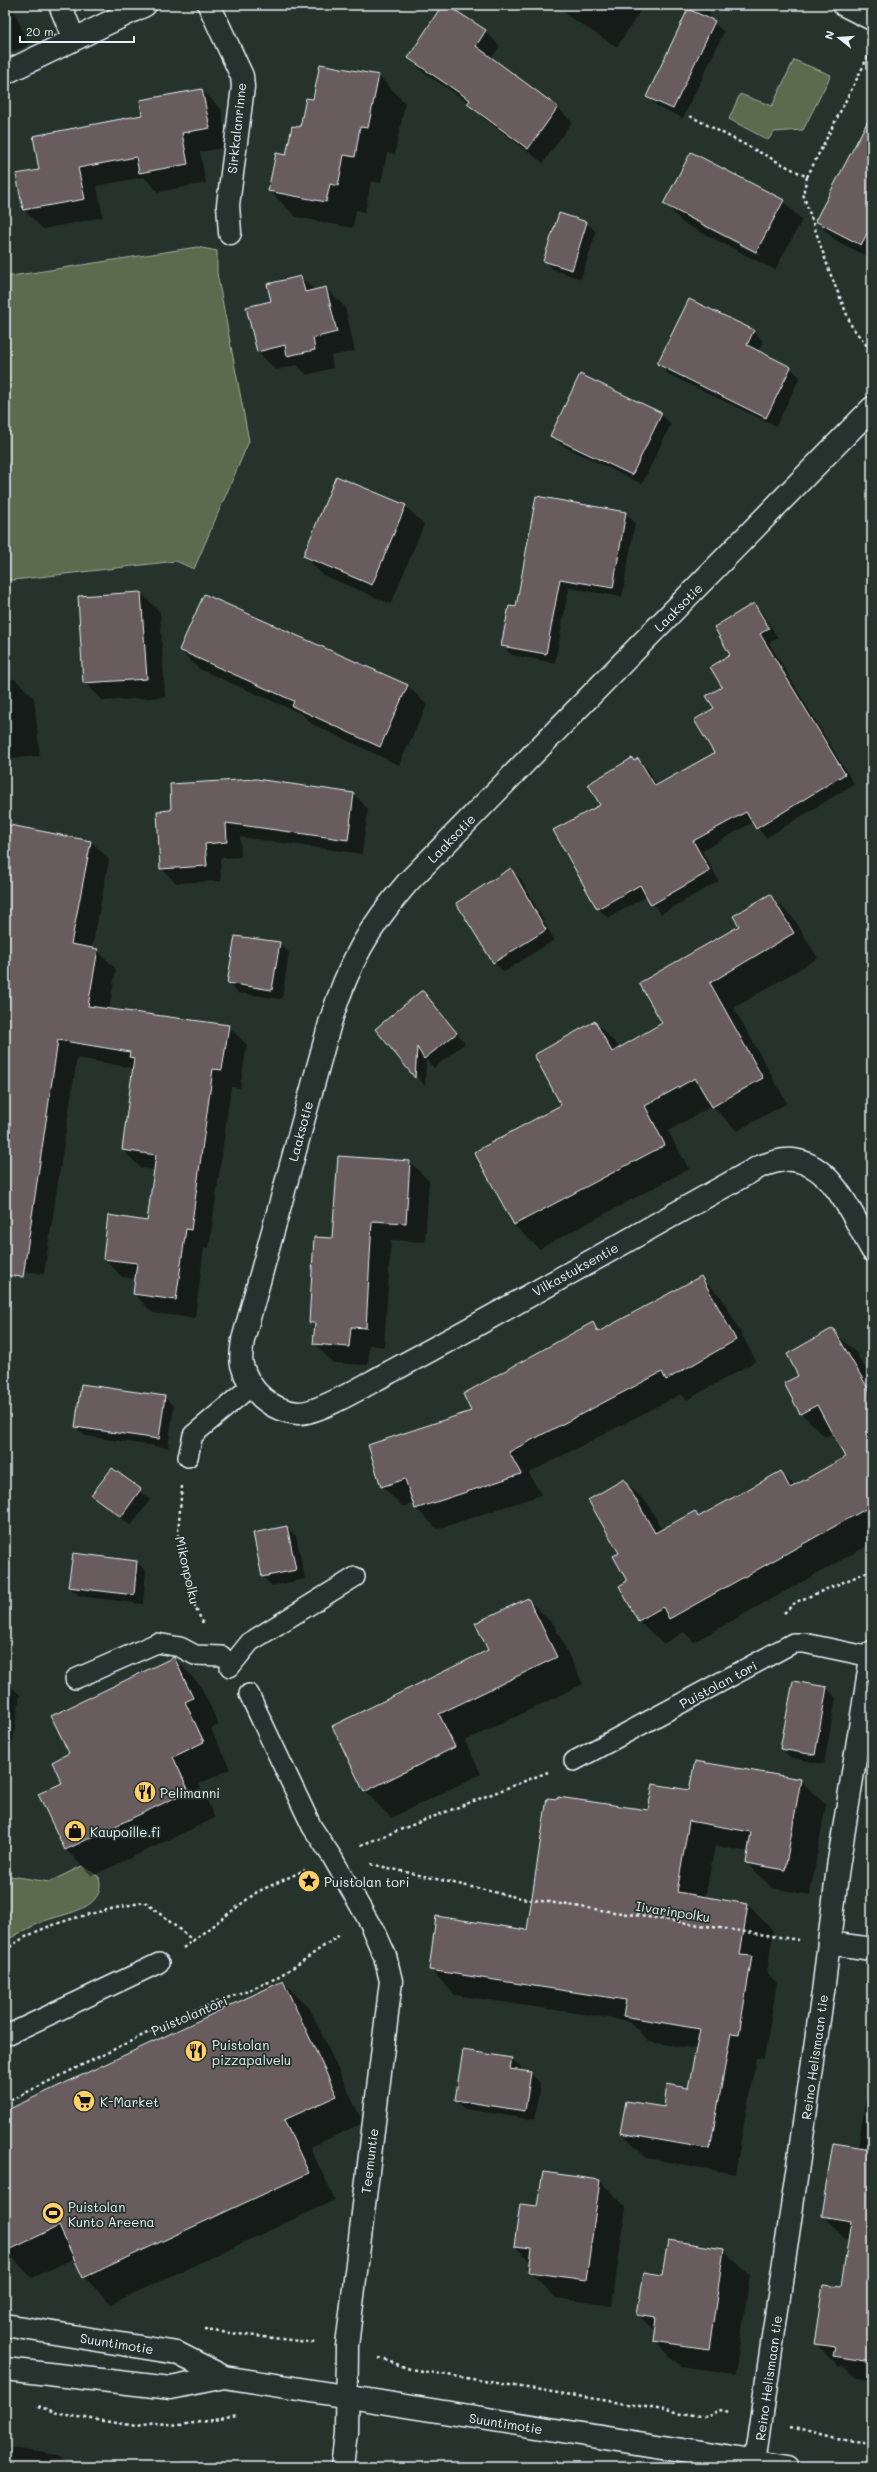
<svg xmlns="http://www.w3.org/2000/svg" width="877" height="2472" viewBox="0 0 877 2472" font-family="Mali,sans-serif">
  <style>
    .green { fill: #5c6b4d; stroke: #a2aea2 }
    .shadow { fill: #0007; fill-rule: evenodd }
    .building { fill: #675c5e; stroke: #e8f1f8 }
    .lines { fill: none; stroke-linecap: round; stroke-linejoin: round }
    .lane-casing { stroke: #e8f1f8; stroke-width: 22 }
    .street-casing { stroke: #e8f1f8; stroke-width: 25 }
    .secondary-casing { stroke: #e8f1f8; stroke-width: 25 }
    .path { stroke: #e8f1f8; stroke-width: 2.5; stroke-dasharray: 3 3; stroke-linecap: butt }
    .lane { stroke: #26332d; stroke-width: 19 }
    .street { stroke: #26332d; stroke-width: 22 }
    .secondary { stroke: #26332d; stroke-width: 22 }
    .labels { text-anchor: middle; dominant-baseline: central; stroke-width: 3.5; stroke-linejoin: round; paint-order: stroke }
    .street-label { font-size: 13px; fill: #e8f1f8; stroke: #26332d }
    .poi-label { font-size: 13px; fill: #e8f1f8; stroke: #26332d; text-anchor: start }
  </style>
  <rect width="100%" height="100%" fill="#26332d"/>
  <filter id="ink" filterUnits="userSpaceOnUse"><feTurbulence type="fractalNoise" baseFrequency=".025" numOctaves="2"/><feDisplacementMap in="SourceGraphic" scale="8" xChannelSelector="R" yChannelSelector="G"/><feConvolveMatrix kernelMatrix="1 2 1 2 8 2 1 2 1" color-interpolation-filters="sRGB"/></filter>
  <g filter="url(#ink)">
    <!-- green -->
    <g class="green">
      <path d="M794 60 831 75 803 130 774 132 768 140 729 119 740 94 772 106Z"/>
      <path d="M197 247 217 251V273L249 441 194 569 176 561 5 581V277Z"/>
      <path d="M82 1866 99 1877C107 1909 66 1913 44 1921 30 1927 18 1934 5 1941V1875L49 1882Z"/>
    </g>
    <!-- shadow -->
    <g class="shadow">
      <path d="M5 5H12L28 45 5 55Z"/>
      <path d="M444 5 485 31 500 46 491 59 558 108 572 122 543 163 483 118 469 103 423 72 409 58Z"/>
      <path d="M557 5H644L617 47 568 16Z"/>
      <path d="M691 5H710V20L724 32 683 118 657 106 647 96Z"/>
      <path d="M379 76 405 103 395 154 387 153 381 183 371 181 365 212 356 210 353 228 296 217 269 190 300 129Z"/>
      <path d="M202 90 221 109 228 147 200 152 206 183 158 192 144 177 97 186 103 217 43 229 24 210 40 170 143 116Z"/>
      <path d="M872 116V259L835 240 816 221Z"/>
      <path d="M783 201 802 220 775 270 683 223 665 204ZM686 214 761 254 760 256 686 217Z"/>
      <path d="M559 214 587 223 596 232 581 279 554 270 545 261Z"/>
      <path d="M301 277 314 290 326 288 345 307 355 351 331 356 333 368 307 375 297 365 276 370 257 351Z"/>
      <path d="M753 331 763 341 758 352 790 368 800 377 776 426 668 374 658 364Z"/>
      <path d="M661 414 671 424 642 484 561 445 552 436Z"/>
      <path d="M405 506 424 524 391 604 323 575 304 556Z"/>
      <path d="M625 513 635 523 622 597 569 588 555 663 512 655 502 646 517 609Z"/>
      <path d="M141 593 160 612 165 697 103 701 84 682Z"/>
      <path d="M204 595 408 686 427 705 399 765 312 724 302 714 199 669 180 650Z"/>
      <path d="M754 604 763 614 778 638 769 643 854 784 766 838 753 822 702 851 719 881 661 914 647 896 608 918 598 908 601 805 632 759 635 762 638 759 648 769 657 786 715 753V709L731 655Z"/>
      <path d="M15 679 34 698 40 756 5 759V680Z"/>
      <path d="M354 794 368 809 362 854 240 837 241 857 220 858 221 881 176 883 161 868 158 812Z"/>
      <path d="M5 825 91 841 109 860 92 949 97 950 116 969 109 1010 228 1026 247 1045 240 1088 231 1087 209 1248H204L195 1318 153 1313 134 1294 136 1279 122 1277 104 1258 148 1222 155 1170 141 1168 123 1150 134 1068 77 1058 44 1274 5 1268Z"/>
      <path d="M511 870 521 879 554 940 504 972 494 963 457 904Z"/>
      <path d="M770 895 794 919 818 958 734 1008 787 1103 737 1131 712 1106 668 1131 689 1169 539 1249 514 1225 475 1153 562 1105 595 1022 621 1049 663 1023 740 926Z"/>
      <path d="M279 943 289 953 282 999 238 993 228 983Z"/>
      <path d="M423 992 465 1043 434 1068 426 1060 425 1086 377 1029Z"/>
      <path d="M410 1162 429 1181 425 1242 391 1240 384 1347 369 1345 368 1365 333 1363 315 1344 316 1328 310 1322 333 1239Z"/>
      <path d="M701 1277 722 1298 756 1361 687 1400 681 1394 529 1473 541 1495 437 1529 416 1508 414 1503 403 1507 382 1486 473 1411 592 1324 600 1331Z"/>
      <path d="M832 1329 856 1353 872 1380V1543L694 1642 684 1632 663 1644 639 1621 620 1586 628 1582 620 1553 624 1481 648 1504 662 1530 695 1512 700 1518 781 1473 795 1486 846 1458 833 1433 825 1437 801 1413 799 1376Z"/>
      <path d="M164 1397 174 1406 168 1448 85 1436 76 1427Z"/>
      <path d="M112 1469 150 1500 131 1526 93 1495Z"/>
      <path d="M286 1527 296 1536 305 1579 272 1586 263 1577Z"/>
      <path d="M137 1562 146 1571 143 1604 79 1596 69 1586Z"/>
      <path d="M528 1599 554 1625 583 1684 465 1741 481 1774 391 1818 365 1791 490 1650Z"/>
      <path d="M174 1658 200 1685 219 1725 211 1729 230 1769 199 1784 215 1818 92 1876 66 1850 39 1795 63 1783 71 1754Z"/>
      <path d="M5 1681 20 1695 5 1790Z"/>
      <path d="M793 1682 827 1688 836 1698 824 1764 791 1758 781 1749Z"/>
      <path d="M800 1780 826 1805 810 1895 772 1888 747 1863 749 1852 715 1846 705 1898 748 1905 773 1931 767 1973 777 1983 764 2059 756 2058 735 2174 647 2158 622 2133 664 2108 689 2089 697 2049 649 2042 629 2021 455 1995 430 1969 528 1931 649 1811 690 1791Z"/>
      <path d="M283 1982 310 2009 363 2123 310 2147 335 2200 111 2304 84 2277 75 2258 32 2278 5 2250V2112Z"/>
      <path d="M872 2056V2381L857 2378 845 2367 838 2366 815 2343 842 2289 849 2239 844 2238 822 2215 858 2148Z"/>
      <path d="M512 2059 521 2068V2072L531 2073 540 2083 535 2120 465 2109 456 2100Z"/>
      <path d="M600 2181 626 2207 612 2306 556 2298 530 2272 531 2262 515 2246 538 2207Z"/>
      <path d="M723 2249 750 2276 735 2375 681 2367 654 2340 655 2331 638 2315 663 2276Z"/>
      <path d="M5 2447 58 2455 70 2467H5Z"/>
      <path d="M172 2460 209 2465 210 2467H171Z"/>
    </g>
    <!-- building -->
    <g class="building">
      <path d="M442 5H447L486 30 476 46 558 107 528 149 467 104 470 100 408 58Z"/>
      <path d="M688 9 715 21 673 109 646 97Z"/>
      <path d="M320 64 379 75 368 128 360 127 355 157 344 155 338 186 330 184 326 202 268 191 276 153 286 155 292 126 300 127 306 98 313 99Z"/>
      <path d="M202 89 210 128 182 133 188 164 139 173 136 157 78 168 85 199 23 210 16 174 39 170 33 136 142 115 140 100Z"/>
      <path d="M872 113V224L861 245 815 221Z"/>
      <path d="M691 152 784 200 756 252 663 204Z"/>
      <path d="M559 213 587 222 572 270 543 261Z"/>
      <path d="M301 276 305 292 326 287 337 332 313 338 315 350 287 356 285 345 257 352 246 307 271 301 267 284Z"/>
      <path d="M689 299 754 330 747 345 791 367 766 418 657 364Z"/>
      <path d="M580 374 662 413 632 475 550 436Z"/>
      <path d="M336 476 406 505 372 585 303 556Z"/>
      <path d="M536 496 626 512 613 588 560 579 546 654 501 646 509 606 516 607Z"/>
      <path d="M141 592 147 679 83 683 78 596Z"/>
      <path d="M204 594 408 685 380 747 292 706 294 701 179 650Z"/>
      <path d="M754 603 769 628 760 634 845 774 756 829 746 812 693 841 710 871 651 905 640 885 597 909 553 830 600 805 588 784 632 758 634 761 638 758 655 786 714 753 694 720 714 708 706 696 722 687 710 667 730 655 714 627Z"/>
      <path d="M256 779 354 793 348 840 226 823 227 842 205 844 207 866 160 869 157 811 171 810 170 784Z"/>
      <path d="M5 824 91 841 71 944 98 949 88 1006 229 1025 222 1070 213 1069 191 1230 186 1229 176 1300 133 1294 137 1263 103 1259 108 1215 147 1221 156 1155 122 1150 134 1058 129 1057 130 1052 58 1040 23 1277 5 1275Z"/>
      <path d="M511 868 546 930 493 963 456 903Z"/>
      <path d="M770 894 794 933 710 983 763 1078 712 1107 695 1078 645 1106 665 1145 514 1225 474 1152 561 1105 534 1055 595 1021 612 1052 662 1023 639 983 739 926 733 916Z"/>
      <path d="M235 936 280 942 272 990 227 983Z"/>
      <path d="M421 991H423L457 1033 424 1059 417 1047 415 1078 375 1029Z"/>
      <path d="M338 1156 410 1161 406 1223 372 1221 366 1328 351 1327 349 1347 313 1344 315 1323H309L314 1237 332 1238Z"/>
      <path d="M701 1276 736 1340 666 1380 662 1372 509 1452 521 1474 415 1509 405 1479 381 1487 368 1445 471 1411 463 1394 593 1322 598 1332Z"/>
      <path d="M833 1328 872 1395V1508L871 1506 669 1619 663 1607 638 1621 619 1586 627 1581 613 1556 619 1553 588 1500 624 1479 655 1533 695 1511 698 1517 781 1471 790 1488 845 1457 817 1405 800 1414 784 1383 798 1376 787 1354Z"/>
      <path d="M81 1384 165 1396 159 1439 75 1427Z"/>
      <path d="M112 1468 141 1489 121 1517 91 1495Z"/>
      <path d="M287 1526 296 1570 262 1577 253 1533Z"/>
      <path d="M73 1553 137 1561 134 1595 68 1587Z"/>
      <path d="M528 1598 557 1657 439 1714 455 1747 364 1792 332 1726 488 1650 475 1623Z"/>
      <path d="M174 1657 193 1698 185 1702 204 1742 173 1757 189 1791 65 1850 38 1794 62 1783 52 1762 69 1753 51 1716Z"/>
      <path d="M793 1681 827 1687 815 1755 780 1749Z"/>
      <path d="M695 1761 801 1779 785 1870 746 1863 751 1832 689 1821 677 1892 748 1904 740 1955 752 1956 739 2034 731 2033 710 2149 620 2133 626 2101 664 2107 667 2084 688 2088 700 2029 623 2016 626 2000 429 1970 436 1916 527 1930 547 1798 558 1799V1797L648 1810 653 1784 689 1790Z"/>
      <path d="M283 1981 337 2096 284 2120 309 2173 83 2278 59 2226 5 2252V2111Z"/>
      <path d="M463 2050 512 2058 510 2069 531 2072 525 2111 455 2100Z"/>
      <path d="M833 2143 872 2149V2362L833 2356 835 2347 814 2344 823 2285 841 2287 851 2221 821 2216Z"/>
      <path d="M543 2172 600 2180 586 2280 529 2272 532 2248 514 2246 520 2204 537 2206Z"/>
      <path d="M668 2240 724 2249 709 2349 653 2341 656 2318 637 2315 644 2272 662 2275Z"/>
    </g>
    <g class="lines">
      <!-- lane casing -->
      <g class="lane-casing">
        <g id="lane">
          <path d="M188 1457 193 1435 251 1386"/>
          <path d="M230 1667 250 1642 355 1577"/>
          <path d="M75 1679 157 1643 180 1647 195 1655 222 1656"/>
          <path d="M249 1694 312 1827 332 1857 373 1929"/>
          <path d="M574 1761 793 1643H804L871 1657"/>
          <path d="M5 2036 159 1963"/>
        </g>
      </g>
      <!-- street casing -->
      <g class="street-casing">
        <g id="street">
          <path d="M60 5 74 39"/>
          <path d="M209 5 242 76 243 87 228 205 230 233"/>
          <path d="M872 408 408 882C368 928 348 964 330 1023L243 1340C242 1348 240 1358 242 1365 249 1391 271 1411 298 1413 319 1414 370 1382 390 1372 514 1306 636 1235 759 1167 770 1163 781 1159 793 1160 834 1165 853 1218 872 1250"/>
          <path d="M829 1943 872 1949"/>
          <path d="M755 2462 823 1992 838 1867 872 1652"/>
          <path d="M342 2467 346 2433 347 2346 391 1981 385 1956 373 1929"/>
        </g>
      </g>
      <!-- secondary casing -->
      <g class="secondary-casing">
        <g id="secondary">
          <path d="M844 5 872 19"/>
          <path d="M5 73 145 5"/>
          <path d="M5 2325 177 2353 224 2377 788 2467"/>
          <path d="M5 2369 171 2388 224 2377"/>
        </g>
      </g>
      <!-- path -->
      <g class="path">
        <path d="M690 116 807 177 872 49"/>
        <path d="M807 177 803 194 830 273 852 327 872 352"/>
        <path d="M182 1486 178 1533 195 1607 204 1625"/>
        <path d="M784 1613 796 1602 872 1570"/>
        <path d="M361 1845 548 1772"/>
        <path d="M371 1864 515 1897 799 1940"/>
        <path d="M183 1948 257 1892 305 1870"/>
        <path d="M5 1951C36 1923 105 1910 145 1902L194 1941"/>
        <path d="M5 2103 188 2013 269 1982 294 1967 341 1934"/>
        <path d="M204 2330 316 2343"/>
        <path d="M379 2358 410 2369 689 2414 707 2417 719 2410 730 2412"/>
        <path d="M38 2406 60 2414 136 2426 156 2423 181 2425 238 2416"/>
        <path d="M791 2427 836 2439 872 2443"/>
      </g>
      <!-- lane -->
      <use href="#lane" class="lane"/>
      <!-- street -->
      <use href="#street" class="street"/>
      <!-- secondary -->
      <use href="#secondary" class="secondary"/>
    </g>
  </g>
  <!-- icons -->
  <defs>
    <g id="restaurant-disc" transform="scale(1.15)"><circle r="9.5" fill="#ffd166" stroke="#26332d"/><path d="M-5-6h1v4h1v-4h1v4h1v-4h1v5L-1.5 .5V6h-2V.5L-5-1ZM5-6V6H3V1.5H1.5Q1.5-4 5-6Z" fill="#111"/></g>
    <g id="shop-disc" transform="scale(1.15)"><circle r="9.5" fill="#ffd166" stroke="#26332d"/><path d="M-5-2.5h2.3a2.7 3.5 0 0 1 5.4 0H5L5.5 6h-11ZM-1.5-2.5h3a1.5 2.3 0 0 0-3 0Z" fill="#111"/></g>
    <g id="sight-disc" transform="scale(1.15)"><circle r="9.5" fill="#ffd166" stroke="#26332d"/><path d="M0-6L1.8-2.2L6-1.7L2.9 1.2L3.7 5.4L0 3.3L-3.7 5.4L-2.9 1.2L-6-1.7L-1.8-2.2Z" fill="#111"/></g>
    <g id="supermarket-disc" transform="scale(1.15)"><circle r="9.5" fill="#ffd166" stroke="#26332d"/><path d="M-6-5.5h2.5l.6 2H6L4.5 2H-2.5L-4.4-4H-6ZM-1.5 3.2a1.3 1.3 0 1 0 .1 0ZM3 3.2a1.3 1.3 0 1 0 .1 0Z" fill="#111"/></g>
    <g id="stadium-disc" transform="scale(1.15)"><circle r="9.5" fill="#ffd166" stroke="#26332d"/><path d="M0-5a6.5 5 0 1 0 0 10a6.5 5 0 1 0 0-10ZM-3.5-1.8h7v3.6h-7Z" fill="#111"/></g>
  </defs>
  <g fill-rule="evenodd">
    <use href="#restaurant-disc" x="145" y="1792"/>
    <use href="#shop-disc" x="75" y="1831"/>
    <use href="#sight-disc" x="309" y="1881"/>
    <use href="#restaurant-disc" x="196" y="2051"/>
    <use href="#supermarket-disc" x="84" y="2101"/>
    <use href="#stadium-disc" x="53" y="2213"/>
  </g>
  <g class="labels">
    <!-- street labels -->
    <g class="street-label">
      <text transform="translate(236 128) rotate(-84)">Sirkkalanrinne</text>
      <text transform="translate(678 607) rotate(-45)">Laaksotie</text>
      <text transform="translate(451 838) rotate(-46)">Laaksotie</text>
      <text transform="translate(300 1131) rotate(-75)">Laaksotie</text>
      <text transform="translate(575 1269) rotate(-29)">Vilkastuksentie</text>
      <text transform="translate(188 1570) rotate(77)">Mikonpolku</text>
      <text transform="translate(718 1684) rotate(-28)">Puistolan tori</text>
      <text transform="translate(673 1911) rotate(9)">Iivarinpolku</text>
      <text transform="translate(189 2015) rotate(-23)">Puistolantori</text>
      <text transform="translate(814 2057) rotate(-82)">Reino Helismaan tie</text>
      <text transform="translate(369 2161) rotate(-83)">Teemuntie</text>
      <text transform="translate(117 2343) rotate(9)">Suuntimotie</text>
      <text transform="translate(768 2378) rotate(-82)">Reino Helismaan tie</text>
      <text transform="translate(506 2423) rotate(9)">Suuntimotie</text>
    </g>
    <!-- poi labels -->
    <g class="poi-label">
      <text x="160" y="1792">Pelimanni</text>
      <text x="90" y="1831">Kaupoille.fi</text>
      <text x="324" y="1881">Puistolan tori</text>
      <text x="212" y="2044">Puistolan<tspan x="212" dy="15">pizzapalvelu</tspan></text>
      <text x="100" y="2101">K-Market</text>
      <text x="68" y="2206">Puistolan<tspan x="68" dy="15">Kunto Areena</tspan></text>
    </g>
  </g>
  <!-- margin -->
  <rect width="877" height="2472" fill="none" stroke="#26332d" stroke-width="20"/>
  <rect x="10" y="10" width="857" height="2452" fill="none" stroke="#e8f1f8" stroke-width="1.5" filter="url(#ink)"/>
  <!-- north arrow -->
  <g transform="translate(839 38) rotate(287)" stroke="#26332d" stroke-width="3" paint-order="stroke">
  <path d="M0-3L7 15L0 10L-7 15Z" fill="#e8f1f8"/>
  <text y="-6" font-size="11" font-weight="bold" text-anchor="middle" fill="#e8f1f8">N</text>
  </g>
  <!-- scale -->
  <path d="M20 36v6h114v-6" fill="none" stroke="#e8f1f8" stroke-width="2"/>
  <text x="26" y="36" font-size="12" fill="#e8f1f8" stroke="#26332d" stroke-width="3" paint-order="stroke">20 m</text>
</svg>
